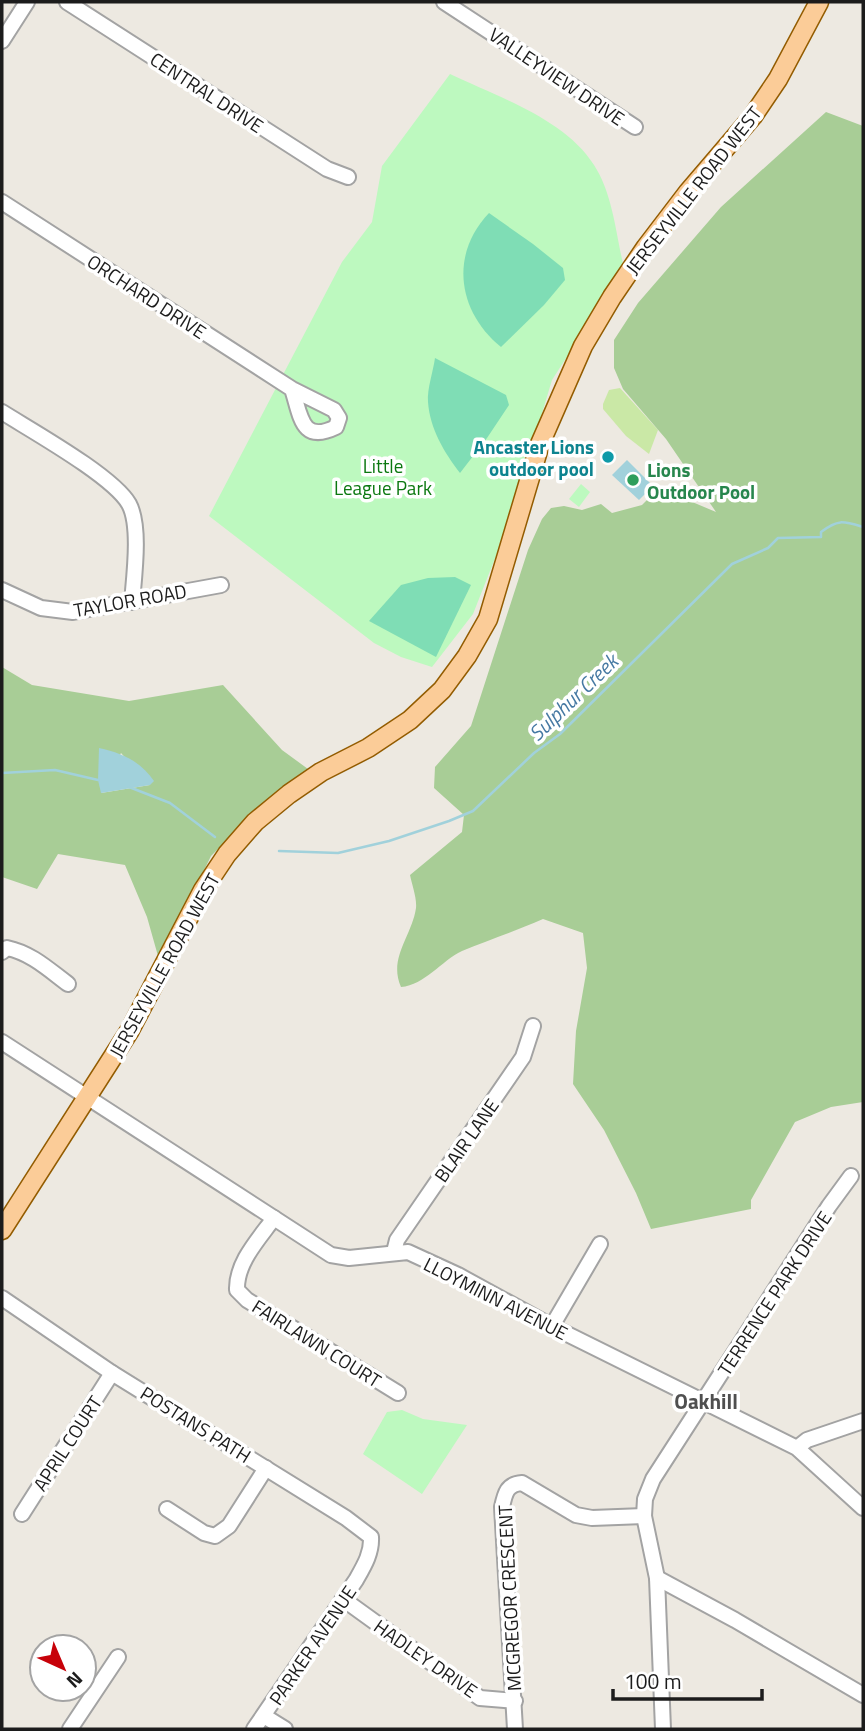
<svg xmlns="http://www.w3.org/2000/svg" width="865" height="1731" viewBox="0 0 865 1731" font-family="'Titillium Web',sans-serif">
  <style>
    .grass { fill: #cae8a6 }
    .forest { fill: #a8cd96; fill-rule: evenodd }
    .park { fill: #bdf9bf }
    .pitch { fill: #7fddb5 }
    .water { fill: #a1d1db }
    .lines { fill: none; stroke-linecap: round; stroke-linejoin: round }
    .stream { stroke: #a1d1db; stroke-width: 2.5 }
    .minor-casing { stroke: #a3a3a3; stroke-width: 18 }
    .major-casing { stroke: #935c00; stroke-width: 21 }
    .minor { stroke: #fff; stroke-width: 14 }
    .major { stroke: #fbcc98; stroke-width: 18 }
    .culture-dot { fill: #0f9aa8; stroke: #fff; stroke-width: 2.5 }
    .leisure-dot { fill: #2e9e5b; stroke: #fff; stroke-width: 2.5 }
    .labels { text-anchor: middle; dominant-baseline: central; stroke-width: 7; stroke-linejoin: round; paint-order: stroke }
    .street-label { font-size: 19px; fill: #1c1c1c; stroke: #fff }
    .culture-label { font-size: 19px; font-weight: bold; fill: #0d838f; stroke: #fff; text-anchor: end }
    .park-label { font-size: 19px; fill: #0b7810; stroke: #fff }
    .leisure-label { font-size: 19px; font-weight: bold; fill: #27864d; stroke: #fff; text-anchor: start }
    .water-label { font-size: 21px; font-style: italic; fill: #4679a3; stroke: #fff }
    .neighbourhood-label { font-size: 21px; font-weight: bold; fill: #4f4f4f; stroke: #fff }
  </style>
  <rect width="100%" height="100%" fill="#ede9e1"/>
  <!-- grass -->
  <path class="grass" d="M620 388 658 430 649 454 626 436 603 409V404L609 390Z"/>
  <!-- forest -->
  <g class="forest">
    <path d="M826 112 863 126V1102L831 1107 795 1122 751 1200V1209L651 1229 636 1193 604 1130 573 1084 576 1031 587 968 583 933 543 919C516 931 488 940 462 951 441 961 425 985 401 987 388 958 412 936 416 908 417 898 412 885 410 875L462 832 464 815 434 788 435 767 471 726 528 550 542 519 551 508 564 506 582 510 601 504 612 513 642 505 659 488 716 512 666 439 623 389 614 368V340L638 303 721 207Z"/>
    <path d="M2 667 32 685 129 701 223 685 282 750 308 769 305 777 255 812 211 856 174 931 158 956 147 917 125 865 58 854 37 889 2 877ZM121 753 150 785 101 793Z"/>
  </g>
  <!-- park -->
  <g class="park">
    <path d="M450 74C498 97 565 119 594 165 613 194 616 235 624 268L552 380 509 523 473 614 432 667 401 657 374 643 209 516 342 262 372 222 382 166Z"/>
    <path d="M581 484 590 492 579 507 569 499Z"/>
    <path d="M402 1410 423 1419 467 1425 422 1494 363 1454 387 1412Z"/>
  </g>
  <!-- pitch -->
  <g class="pitch">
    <path d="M489 213 533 244 563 268 565 280 544 305 501 347C458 312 449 255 489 213Z"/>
    <path d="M435 358 506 395 509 405 487 438 460 473C444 452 430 429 428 402 427 389 433 372 435 358Z"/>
    <path d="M455 577 471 585 436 657 369 621 401 585 428 578Z"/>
  </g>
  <!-- water -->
  <g class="water">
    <path d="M627 460 653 486 639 500 612 475Z"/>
    <path d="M99 748C122 753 140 761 154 781L150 785 101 793 98 780Z"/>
  </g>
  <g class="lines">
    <!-- stream -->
    <g class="stream">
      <path d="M2 773 55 770 98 780"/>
      <path d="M129 787 170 803 215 837"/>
      <path d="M279 851 338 853 389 841 449 821 473 811 534 753 560 734 732 564 768 548 778 538 821 537V532C838 519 843 521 863 527"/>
    </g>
    <!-- minor casing -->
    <g class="minor-casing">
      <g id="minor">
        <path d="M67 2 327 169 348 177"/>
        <path d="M444 2 635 127"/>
        <path d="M2 41 27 2"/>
        <path d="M2 202 292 389 334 410 339 418 336 427C301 444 301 416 292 389"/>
        <path d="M2 412C32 431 113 476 129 504 141 526 134 577 132 602"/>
        <path d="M2 590 41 608 73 612 221 585"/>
        <path d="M2 952 7 948C31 953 48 969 68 984"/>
        <path d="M2 1042 331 1255 349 1258 408 1252 458 1275 553 1327 797 1448 863 1508"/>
        <path d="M274 1218C258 1240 236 1263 237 1290L247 1300 398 1393"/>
        <path d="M394 1252 397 1240 523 1057 533 1026"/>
        <path d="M2 1298 112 1373 346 1518 371 1537C372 1553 364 1566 356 1580L254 1729"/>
        <path d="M552 1326 600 1244"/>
        <path d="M797 1448 807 1440 863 1421"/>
        <path d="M167 1509 204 1533 215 1536 229 1526 266 1468"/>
        <path d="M22 1514 112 1373"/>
        <path d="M657 1578 735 1620 863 1695"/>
        <path d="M343 1599 480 1698 515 1701"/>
        <path d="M264 1716 285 1729"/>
        <path d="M70 1729 118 1657"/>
        <path d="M515 1729 502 1507C505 1493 507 1484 522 1483L576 1515 592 1518 644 1516"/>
        <path d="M663 1729 657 1578 644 1516 645 1499 653 1479 829 1206 851 1176"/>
      </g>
    </g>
    <!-- major casing -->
    <g class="major-casing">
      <path id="major" d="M2 1230 130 1030 203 890 227 854 255 822 289 794 321 772 368 748 410 720 442 690 467 656 488 619 540 444 583 346 612 297 646 247 688 192 753 116 778 79 819 2"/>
    </g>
    <!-- minor -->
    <use href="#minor" class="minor"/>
    <!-- major -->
    <use href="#major" class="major"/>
  </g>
  <!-- markers -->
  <circle class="culture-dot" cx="608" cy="457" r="7"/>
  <circle class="leisure-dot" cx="633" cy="480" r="7"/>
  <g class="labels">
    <!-- street labels -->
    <g class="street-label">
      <text transform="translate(557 76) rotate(34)">VALLEYVIEW DRIVE</text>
      <text transform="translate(207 92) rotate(33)">CENTRAL DRIVE</text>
      <text transform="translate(693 190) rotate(-52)">JERSEYVILLE ROAD WEST</text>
      <text transform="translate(147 296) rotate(33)">ORCHARD DRIVE</text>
      <text transform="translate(130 600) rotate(-10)">TAYLOR ROAD</text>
      <text transform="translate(164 965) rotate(-61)">JERSEYVILLE ROAD WEST</text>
      <text transform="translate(466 1140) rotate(-55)">BLAIR LANE</text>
      <text transform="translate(774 1293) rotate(-57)">TERRENCE PARK DRIVE</text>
      <text transform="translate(496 1298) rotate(27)">LLOYMINN AVENUE</text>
      <text transform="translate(317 1343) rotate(32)">FAIRLAWN COURT</text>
      <text transform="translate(196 1424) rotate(32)">POSTANS PATH</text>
      <text transform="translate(67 1443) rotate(-57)">APRIL COURT</text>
      <text transform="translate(509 1598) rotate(-93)">MCGREGOR CRESCENT</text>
      <text transform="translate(312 1645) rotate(-56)">PARKER AVENUE</text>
      <text transform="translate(426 1658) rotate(35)">HADLEY DRIVE</text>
    </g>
    <!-- culture labels -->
    <g class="culture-label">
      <text x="594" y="446">Ancaster Lions<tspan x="594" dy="22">outdoor pool</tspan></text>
    </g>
    <!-- park labels -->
    <g class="park-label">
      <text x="383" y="465">Little<tspan x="383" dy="22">League Park</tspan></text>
    </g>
    <!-- leisure labels -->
    <g class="leisure-label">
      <text x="647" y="469">Lions<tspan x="647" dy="22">Outdoor Pool</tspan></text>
    </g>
    <!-- water labels -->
    <g class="water-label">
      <text transform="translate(573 697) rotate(-44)">Sulphur Creek</text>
    </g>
    <!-- neighbourhood labels -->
    <g class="neighbourhood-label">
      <text x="706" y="1401">Oakhill</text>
    </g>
  </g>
  <!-- border -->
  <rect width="865" height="1731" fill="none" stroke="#1c1c1c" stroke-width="7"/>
  <!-- north arrow -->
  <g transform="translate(63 1668) rotate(136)"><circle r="33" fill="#ffffff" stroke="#a4a4a4" stroke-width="2"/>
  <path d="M0-5L12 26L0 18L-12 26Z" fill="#c70109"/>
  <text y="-10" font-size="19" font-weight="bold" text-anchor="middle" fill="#1c1c1c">N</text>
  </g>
  <!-- scale -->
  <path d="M613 1689v10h149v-10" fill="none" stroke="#1c1c1c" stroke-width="3.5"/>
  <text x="624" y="1689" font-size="21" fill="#1c1c1c" stroke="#ffffff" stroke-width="5" paint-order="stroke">100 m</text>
</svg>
